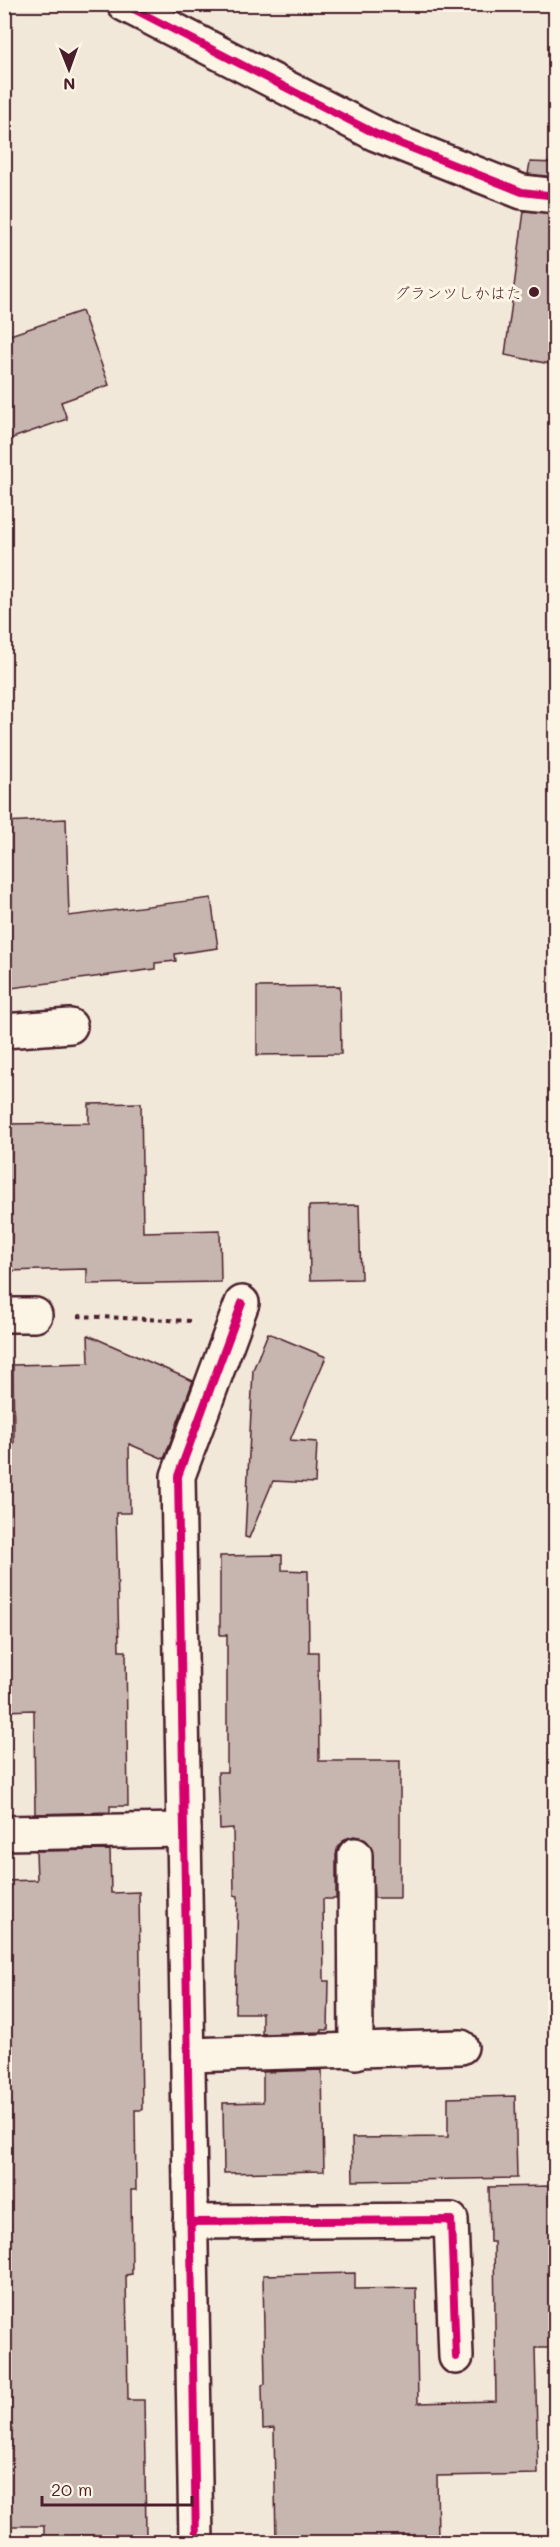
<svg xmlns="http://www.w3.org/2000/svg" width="560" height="2547" viewBox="0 0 560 2547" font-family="Mali,'Klee One',sans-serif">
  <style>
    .building { fill: #c7b6af; stroke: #4a1f2b; stroke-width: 1.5 }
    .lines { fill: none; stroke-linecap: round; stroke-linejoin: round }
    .minor-casing { stroke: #4a1f2b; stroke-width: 38 }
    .tertiary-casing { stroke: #4a1f2b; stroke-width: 38 }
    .path { stroke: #4a1f2b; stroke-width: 4; stroke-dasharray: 4.5 4.5; stroke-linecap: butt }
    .minor { stroke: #fcf5e5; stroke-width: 33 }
    .tertiary { stroke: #fcf5e5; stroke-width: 33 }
    .cycleway-casing { stroke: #fcf5e5; stroke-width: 11 }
    .cycleway { stroke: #d6006c; stroke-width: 8 }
    .poi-dot { fill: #4a1f2b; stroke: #fcf5e5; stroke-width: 2 }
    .labels { text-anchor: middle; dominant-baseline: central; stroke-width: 6; stroke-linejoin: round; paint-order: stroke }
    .poi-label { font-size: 16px; fill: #4a1f2b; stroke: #fcf5e5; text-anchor: end }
  </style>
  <rect width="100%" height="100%" fill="#f1e8da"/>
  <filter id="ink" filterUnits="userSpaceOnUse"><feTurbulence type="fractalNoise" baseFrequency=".0167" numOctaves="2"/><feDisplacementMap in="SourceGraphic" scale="12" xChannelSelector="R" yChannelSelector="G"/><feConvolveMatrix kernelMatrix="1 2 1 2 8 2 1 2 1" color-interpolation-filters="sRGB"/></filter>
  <g filter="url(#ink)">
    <!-- building -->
    <g class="building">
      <path d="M530 162 555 163V177L528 174Z"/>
      <path d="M524 211 555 214V365L505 355Z"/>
      <path d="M82 311 109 385 61 402 67 419 4 441V337Z"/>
      <path d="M66 819 69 916 211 898 218 948 175 954 176 961 155 963V969L4 989V822Z"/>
      <path d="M340 986 341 1054 257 1055V987Z"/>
      <path d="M141 1103 143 1232 220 1230 221 1282 87 1284V1269L4 1271V1124L89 1123V1104Z"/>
      <path d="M359 1205 361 1279 310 1280 309 1206Z"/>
      <path d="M268 1333 326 1357 290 1440 317 1442 315 1483 273 1481 249 1538 245 1537 253 1370Z"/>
      <path d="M88 1335 193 1381 164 1459 129 1444 130 1513H116L119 1651H126L128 1806H110V1812L35 1814 34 1710 4 1711V1444H14L13 1365 89 1363Z"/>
      <path d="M282 1555V1570L308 1571 309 1652H318L319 1761H400V1898H374L371 1846 364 1838 354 1836 345 1839 338 1846 336 1855V1899H323L324 1981H329L328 2030H322V2032L262 2034V2013H235L238 1896 234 1895 233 1828 220 1829 218 1772H227V1635H220V1556Z"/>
      <path d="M110 1850 111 1893 139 1892 142 2110H135L136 2190H131L132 2274 126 2275 128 2400H144L146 2535 44 2536V2526H4V1881L37 1880 36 1851Z"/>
      <path d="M322 2070 324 2171 224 2173 223 2103 263 2102V2072Z"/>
      <path d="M515 2096 517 2178 353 2181 352 2138 448 2137V2098Z"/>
      <path d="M555 2186V2348H535L538 2474 437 2476 438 2542H276L274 2428 263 2429 262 2385 265 2384 263 2275 355 2273V2289L416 2288 418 2403 496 2401 494 2242H490L489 2187Z"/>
    </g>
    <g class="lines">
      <!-- minor casing -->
      <g class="minor-casing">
        <g id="minor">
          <path d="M124 4 376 134 522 192 556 196"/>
          <path d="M4 1031 70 1026"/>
          <path d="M4 1315H35"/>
          <path d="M355 1855 356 2052"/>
          <path d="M188 2055 461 2047"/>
          <path d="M190 2222 451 2220 456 2357"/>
          <path d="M196 2542 178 1476 242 1303"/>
        </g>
      </g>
      <!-- tertiary casing -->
      <g class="tertiary-casing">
        <path id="tertiary" d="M4 1833 184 1830"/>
      </g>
      <!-- path -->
      <path class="path" d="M78 1316 190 1321"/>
      <!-- minor -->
      <use href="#minor" class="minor"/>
      <!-- tertiary -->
      <use href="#tertiary" class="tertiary"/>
      <!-- cycleway casing -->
      <g class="cycleway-casing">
        <g id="cycleway">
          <path d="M124 4 376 134 522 192 556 196"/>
          <path d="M190 2222 451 2220 456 2357"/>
          <path d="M196 2542 178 1476 242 1303"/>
        </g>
      </g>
      <!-- cycleway -->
      <use href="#cycleway" class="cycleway"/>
    </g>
  </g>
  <!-- markers -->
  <circle class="poi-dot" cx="534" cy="292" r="6"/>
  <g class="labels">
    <!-- poi labels -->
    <g class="poi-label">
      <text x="522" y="292">グランツしかはた</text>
    </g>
  </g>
  <!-- margin -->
  <rect width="560" height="2547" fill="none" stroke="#fcf5e5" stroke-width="24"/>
  <rect x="12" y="12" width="536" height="2523" fill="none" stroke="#4a1f2b" stroke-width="2" filter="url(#ink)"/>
  <!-- north arrow -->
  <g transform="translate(69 69) rotate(179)" stroke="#fcf5e5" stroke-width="4.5" paint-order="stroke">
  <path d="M0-4.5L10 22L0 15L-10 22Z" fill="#4a1f2b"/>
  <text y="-9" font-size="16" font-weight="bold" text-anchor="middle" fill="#4a1f2b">N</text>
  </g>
  <!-- scale -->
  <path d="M42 2496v9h150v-9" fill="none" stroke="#4a1f2b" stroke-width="3"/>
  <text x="51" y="2496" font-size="18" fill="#4a1f2b" stroke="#fcf5e5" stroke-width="4.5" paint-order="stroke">20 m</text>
</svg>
